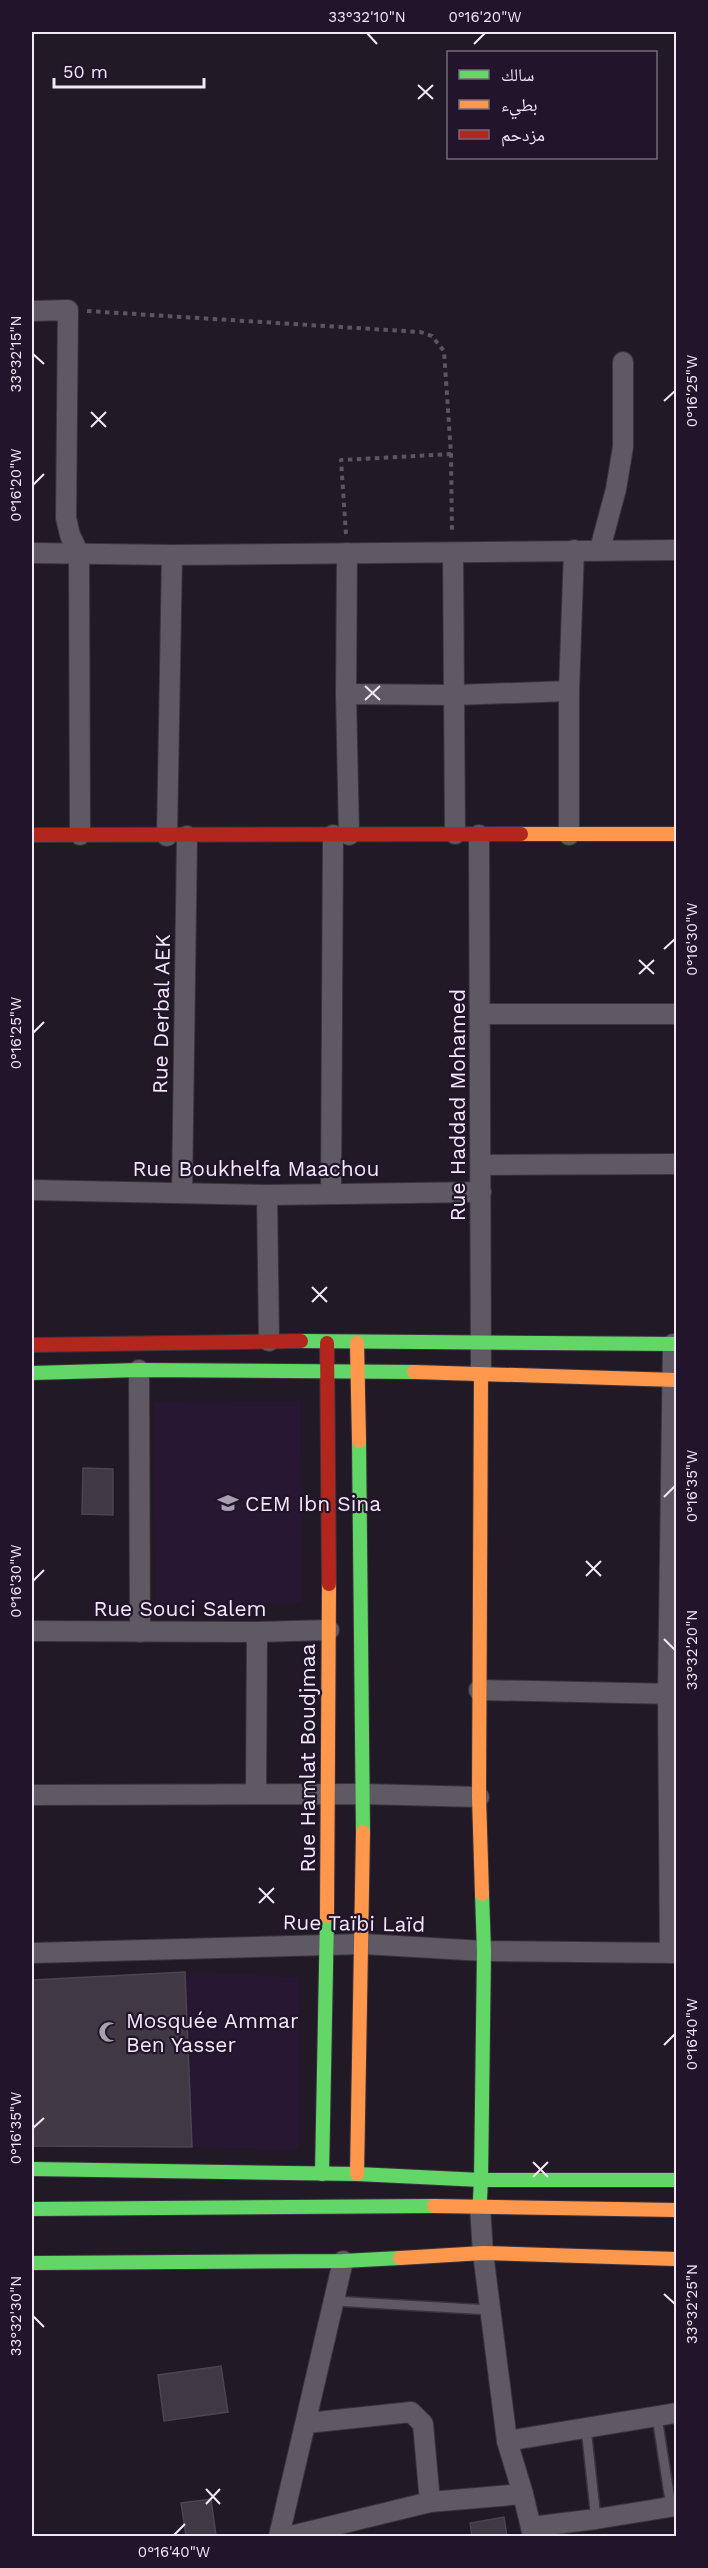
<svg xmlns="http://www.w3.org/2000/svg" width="708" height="2568" viewBox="0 0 708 2568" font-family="'Work Sans','Noto Naskh Arabic',sans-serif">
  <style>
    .built { fill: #281732 }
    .building { fill: #403943; stroke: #4c4551; stroke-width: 1.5 }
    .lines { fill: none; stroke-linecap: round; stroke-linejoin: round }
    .lane-casing { stroke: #39333d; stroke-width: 12 }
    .street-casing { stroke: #39333d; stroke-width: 22 }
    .fast-casing { stroke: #39333d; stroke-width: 16 }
    .slow-casing { stroke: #39333d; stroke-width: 16 }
    .jam-casing { stroke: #39333d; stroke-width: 16 }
    .path { stroke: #5c5660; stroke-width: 4; stroke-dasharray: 4.5 4.5; stroke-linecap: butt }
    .lane { stroke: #5e5962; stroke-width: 9 }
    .street { stroke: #5e5962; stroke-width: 20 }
    .fast { stroke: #63d668; stroke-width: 14 }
    .slow { stroke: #ff974d; stroke-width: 14 }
    .jam { stroke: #b3261e; stroke-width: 14 }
    .ticks { fill: none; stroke: #f2e8f8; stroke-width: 2 }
    .labels { text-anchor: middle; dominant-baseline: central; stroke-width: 4.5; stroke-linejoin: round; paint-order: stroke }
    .street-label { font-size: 21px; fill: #f2e8f8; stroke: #22142a }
    .poi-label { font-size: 21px; fill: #f2e8f8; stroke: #22142a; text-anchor: start }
    .neatline { fill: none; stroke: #f2e8f8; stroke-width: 2 }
    .ticks-label { font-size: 15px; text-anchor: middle; fill: #f2e8f8 }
  </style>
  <rect width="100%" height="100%" fill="#211925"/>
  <!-- built -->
  <g class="built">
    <path d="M300 1401 302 1603 156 1605 154 1402Z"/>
    <path d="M185 1972 299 1977V2150L192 2147Z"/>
  </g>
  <!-- building -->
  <g class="building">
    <path d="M83 1468 113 1469V1515L82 1514Z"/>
    <path d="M185 1972 192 2147 34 2146 32 2083V1980Z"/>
    <path d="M221 2366 228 2412 164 2421 158 2375Z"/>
    <path d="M211 2499 216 2536H186L181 2503Z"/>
    <path d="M504 2517 507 2536H472L470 2523Z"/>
  </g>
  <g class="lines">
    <!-- lane casing -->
    <g class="lane-casing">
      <g id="lane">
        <path d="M334 2301 490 2310"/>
        <path d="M657 2417 671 2507"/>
        <path d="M586 2428 596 2519"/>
      </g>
    </g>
    <!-- street casing -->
    <g class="street-casing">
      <g id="street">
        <path d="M32 311 68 310 66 518 70 535 79 554 80 835"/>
        <path d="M600 549 616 489 623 447V362"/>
        <path d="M32 553 172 555 676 550"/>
        <path d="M347 553 346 694 349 835"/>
        <path d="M453 553 455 834"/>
        <path d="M346 694 455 695 569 691"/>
        <path d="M479 835 481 1375"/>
        <path d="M569 835V691L574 550"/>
        <path d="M167 836 172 555"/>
        <path d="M481 1014H676"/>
        <path d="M481 1165 676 1164"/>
        <path d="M32 1190 267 1195 481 1192"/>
        <path d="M182 1193 187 836"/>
        <path d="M331 1193 333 835"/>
        <path d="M267 1195 269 1341"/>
        <path d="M139 1370 140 1632"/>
        <path d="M32 1631 257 1632 329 1630"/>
        <path d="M479 1690 676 1694"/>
        <path d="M256 1794 257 1632"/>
        <path d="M32 1795 364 1794 479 1797"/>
        <path d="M32 1953 363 1944 484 1951 676 1953"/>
        <path d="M670 1953 668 1694 673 1344"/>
        <path d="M480 2206 483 2253 507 2441 523 2494 533 2536"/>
        <path d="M307 2423 411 2412 423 2424 430 2502"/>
        <path d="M507 2441 676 2413"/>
        <path d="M531 2527 596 2519 676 2506"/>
        <path d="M279 2536 343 2261"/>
        <path d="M291 2536 430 2502 523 2494"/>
      </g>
    </g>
    <!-- fast casing -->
    <g class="fast-casing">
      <g id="fast">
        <path d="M301 1341 676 1344"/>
        <path d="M32 1373 139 1370 414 1372"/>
        <path d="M359 1441 363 1832"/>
        <path d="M482 1894 484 1951 481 2180H676"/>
        <path d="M32 2169 357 2174 481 2180 480 2199"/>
        <path d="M322 2174 327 1916"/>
        <path d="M32 2209 434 2206"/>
        <path d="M32 2263 343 2261 400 2258"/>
      </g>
    </g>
    <!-- slow casing -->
    <g class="slow-casing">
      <g id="slow">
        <path d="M521 834H676"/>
        <path d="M357 1343 359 1441"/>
        <path d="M414 1372 676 1380"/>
        <path d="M481 1375 479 1797 482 1894"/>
        <path d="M327 1916 329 1584"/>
        <path d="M357 2174 363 1832"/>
        <path d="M434 2206 676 2210"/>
        <path d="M400 2258 483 2253 676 2259"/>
      </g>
    </g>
    <!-- jam casing -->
    <g class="jam-casing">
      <g id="jam">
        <path d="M32 835 521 834"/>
        <path d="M327 1343 329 1584"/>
        <path d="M32 1345 301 1341"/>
      </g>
    </g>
    <!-- path -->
    <g class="path">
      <path d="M87 311 420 332 432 336 444 351 451 454 452 533"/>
      <path d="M346 534 341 460 451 454"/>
    </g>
    <!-- lane -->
    <use href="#lane" class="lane"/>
    <!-- street -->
    <use href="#street" class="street"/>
    <!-- fast -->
    <use href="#fast" class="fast"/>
    <!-- slow -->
    <use href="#slow" class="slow"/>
    <!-- jam -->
    <use href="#jam" class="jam"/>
  </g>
  <!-- ticks -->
  <path class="ticks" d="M367 33 377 44M474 44 485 33M418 85 433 99M418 99 433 85M33 354 44 364M664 401 675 391M91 412 106 427M91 427 106 412M33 485 44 474M365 686 380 700M365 700 380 686M664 949 675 939M639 960 654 974M639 974 654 960M33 1033 44 1022M312 1287 327 1302M312 1302 327 1287M664 1497 675 1486M586 1561 601 1576M586 1576 601 1561M33 1581 44 1570M664 1639 675 1650M259 1888 274 1903M259 1903 274 1888M664 2045 675 2034M33 2128 44 2118M533 2162 548 2177M533 2177 548 2162M664 2294 675 2304M33 2316 44 2327M206 2489 220 2504M206 2504 220 2489M174 2535 185 2524"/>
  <!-- icons -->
  <defs>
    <g id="school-bare" transform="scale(1.62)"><path d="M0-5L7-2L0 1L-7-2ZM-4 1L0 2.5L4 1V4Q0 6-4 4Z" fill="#a9a0ae" stroke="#22142a" stroke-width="2.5" paint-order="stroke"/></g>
    <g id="mosque-bare" transform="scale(1.62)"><path d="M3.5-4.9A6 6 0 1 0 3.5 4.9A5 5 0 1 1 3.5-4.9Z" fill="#a9a0ae" stroke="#22142a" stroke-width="2.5" paint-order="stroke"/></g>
  </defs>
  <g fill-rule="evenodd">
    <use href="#school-bare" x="228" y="1503"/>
    <use href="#mosque-bare" x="109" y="2032"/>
  </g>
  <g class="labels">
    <!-- street labels -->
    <g class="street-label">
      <text transform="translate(161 1014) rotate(-89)">Rue Derbal AEK</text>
      <text transform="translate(457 1105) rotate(-90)">Rue Haddad Mohamed</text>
      <text x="256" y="1168">Rue Boukhelfa Maachou</text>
      <text x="180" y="1608">Rue Souci Salem</text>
      <text transform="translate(307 1758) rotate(-90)">Rue Hamlat Boudjmaa</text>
      <text transform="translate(354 1923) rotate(1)">Rue Taïbi Laïd</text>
    </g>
    <!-- poi labels -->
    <g class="poi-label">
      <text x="245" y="1503">CEM Ibn Sina</text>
      <text x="126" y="2020">Mosquée Ammar<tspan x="126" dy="24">Ben Yasser</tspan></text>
    </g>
  </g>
  <!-- border -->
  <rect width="708" height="2568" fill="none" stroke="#22142a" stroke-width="66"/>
  <!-- legend -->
  <rect x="447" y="51" width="210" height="108" fill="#22142a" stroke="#75697c" stroke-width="1.5"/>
  <rect x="459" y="70" width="30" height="9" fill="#63d668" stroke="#75697c" stroke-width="1.5"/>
  <text x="501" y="81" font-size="18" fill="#f2e8f8">سالك</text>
  <rect x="459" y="100" width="30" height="9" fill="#ff974d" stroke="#75697c" stroke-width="1.5"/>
  <text x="501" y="111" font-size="18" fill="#f2e8f8">بطيء</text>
  <rect x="459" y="130" width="30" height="9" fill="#b3261e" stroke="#75697c" stroke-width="1.5"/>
  <text x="501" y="141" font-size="18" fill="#f2e8f8">مزدحم</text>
  <!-- scale -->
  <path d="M54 78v9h150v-9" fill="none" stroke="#f2e8f8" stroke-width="3"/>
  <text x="63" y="78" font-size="18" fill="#f2e8f8" stroke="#22142a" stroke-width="4.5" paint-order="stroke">50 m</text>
  <rect x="33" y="33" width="642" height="2502" class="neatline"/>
  <g class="ticks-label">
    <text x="367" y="22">33°32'10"N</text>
    <text x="485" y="22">0°16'20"W</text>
    <text transform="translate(16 354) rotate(-90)" y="5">33°32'15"N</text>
    <text transform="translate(692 391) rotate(-90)" y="5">0°16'25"W</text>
    <text transform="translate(16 485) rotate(-90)" y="5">0°16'20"W</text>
    <text transform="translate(692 939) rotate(-90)" y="5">0°16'30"W</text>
    <text transform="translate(16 1033) rotate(-90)" y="5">0°16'25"W</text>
    <text transform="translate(692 1486) rotate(-90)" y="5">0°16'35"W</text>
    <text transform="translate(16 1581) rotate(-90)" y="5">0°16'30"W</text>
    <text transform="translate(692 1650) rotate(-90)" y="5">33°32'20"N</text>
    <text transform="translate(692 2034) rotate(-90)" y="5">0°16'40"W</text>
    <text transform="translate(16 2128) rotate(-90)" y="5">0°16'35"W</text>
    <text transform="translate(692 2304) rotate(-90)" y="5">33°32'25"N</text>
    <text transform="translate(16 2316) rotate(-90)" y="5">33°32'30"N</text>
    <text x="174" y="2557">0°16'40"W</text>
  </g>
</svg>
